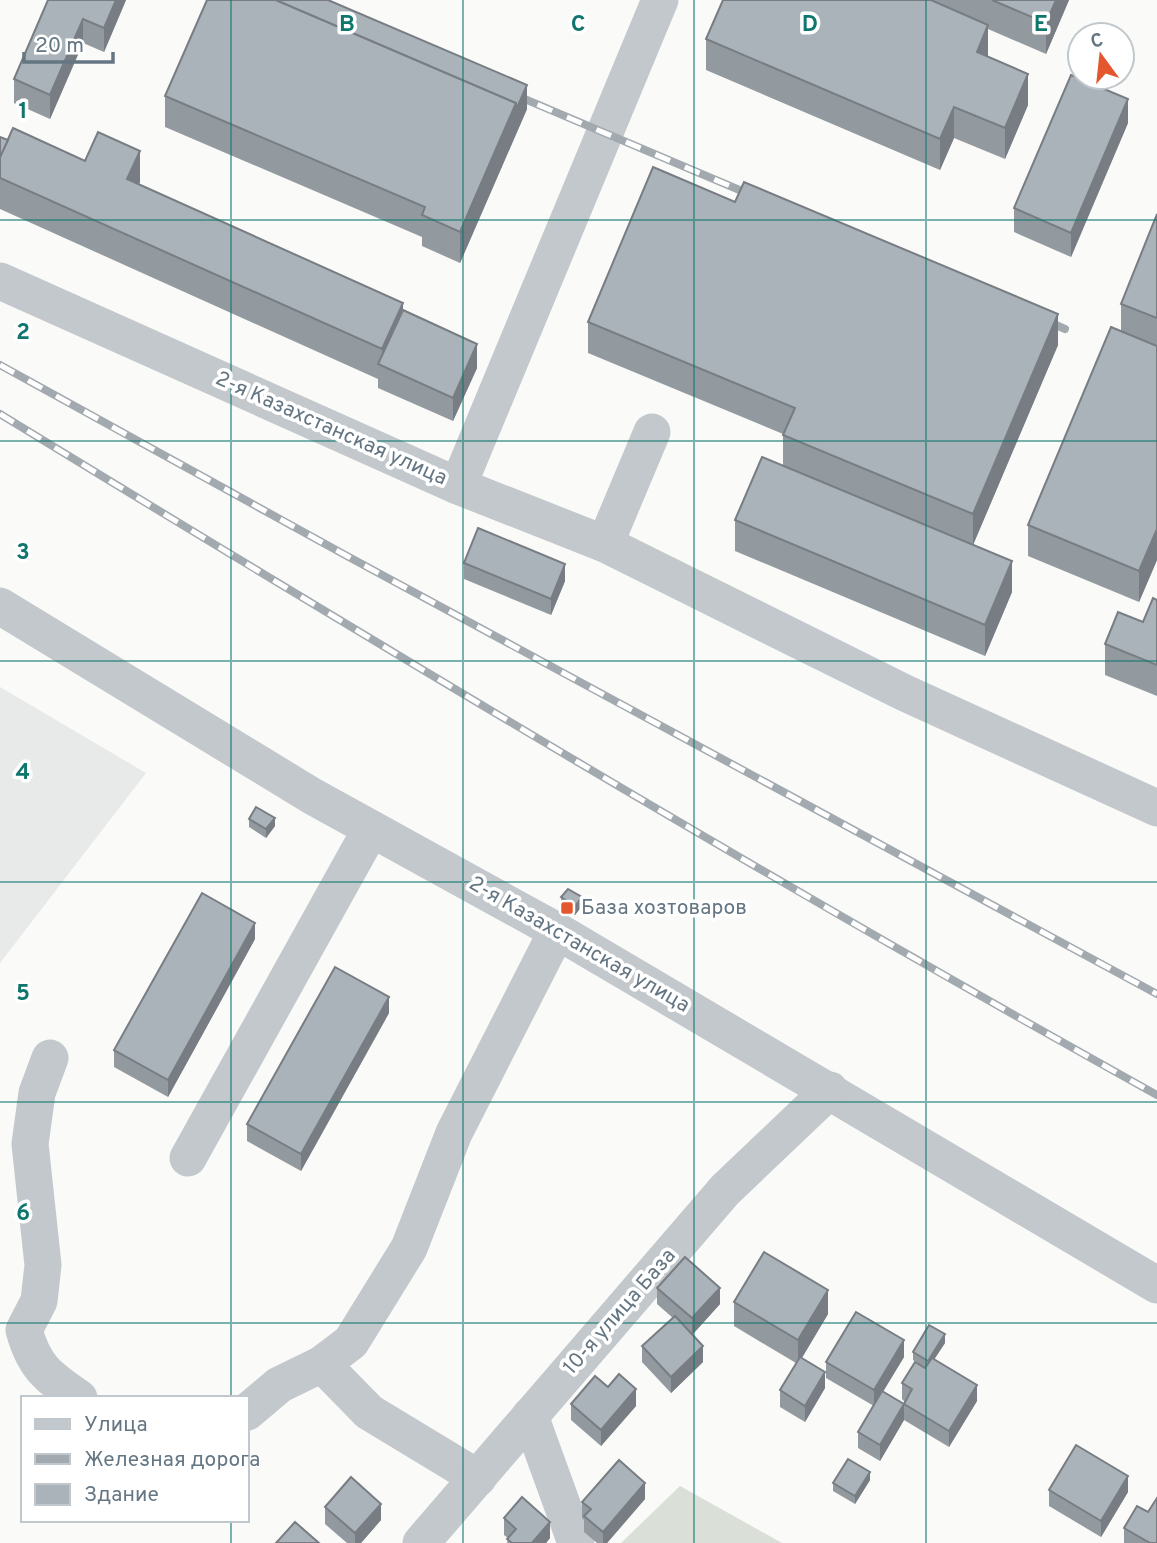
<svg xmlns="http://www.w3.org/2000/svg" width="1157" height="1543" viewBox="0 0 1157 1543" font-family="Overpass,sans-serif">
  <style>
    .built { fill: #e8e9e9 }
    .green { fill: #dadfd7 }
    .lines { fill: none; stroke-linecap: round; stroke-linejoin: round }
    .minor { stroke: #c3c8cc; stroke-width: 37 }
    .rail-casing { stroke: #a2aab0; stroke-width: 8 }
    .rail { stroke: #fff; stroke-width: 5; stroke-dasharray: 16; stroke-linecap: butt }
    .wall { fill: #929a9f }
    .shaded-wall { fill: #777d82 }
    .building { fill: #aab3b9; stroke: #777d82; stroke-width: 2 }
    .grid { fill: none; stroke: #0f766e; stroke-width: 2; stroke-opacity: 0.55 }
    .poi-dot { fill: #e4572e; stroke: #fff; stroke-width: 2.5 }
    .labels { text-anchor: middle; dominant-baseline: central; stroke-width: 7; stroke-linejoin: round; paint-order: stroke }
    .street-label { font-size: 21px; fill: #657683; stroke: #fff }
    .poi-label { font-size: 21px; fill: #657683; stroke: #fff; text-anchor: start }
    .grid-label { font-size: 23px; text-anchor: middle; font-weight: bold; fill: #0f766e; stroke: #fff; stroke-width: 7; stroke-linejoin: round; paint-order: stroke }
  </style>
  <rect width="100%" height="100%" fill="#fafaf8"/>
  <!-- built -->
  <path class="built" d="M0 687 146 773 0 963Z"/>
  <!-- green -->
  <path class="green" d="M680 1486 782 1543H621Z"/>
  <g class="lines">
    <!-- minor -->
    <g class="minor">
      <path d="M0 281 458 486 605 544 905 693 1157 808"/>
      <path d="M458 486 660 0"/>
      <path d="M605 544 652 432"/>
      <path d="M0 606 312 796 557 931 1157 1285"/>
      <path d="M50 1058 37 1093 30 1144 43 1265 39 1301 24 1330C34 1367 48 1377 79 1398"/>
      <path d="M188 1158 371 829"/>
      <path d="M322 1364 369 1412 478 1478"/>
      <path d="M247 1412 279 1385 322 1364 351 1342 409 1248 454 1133 557 931"/>
      <path d="M530 1416 576 1543"/>
      <path d="M421 1543 725 1190 830 1090"/>
    </g>
    <!-- rail casing -->
    <g class="rail-casing">
      <g id="rail">
        <path d="M508 92 756 197"/>
        <path d="M1040 318 1065 329"/>
        <path d="M0 365 347 556 1157 994"/>
        <path d="M0 414C382 647 766 878 1157 1095"/>
      </g>
    </g>
    <!-- rail -->
    <use href="#rail" class="rail"/>
  </g>
  <!-- wall -->
  <g class="wall">
    <path d="M48 0H126L104 52 83 43 50 119 14 103V79Z"/>
    <path d="M723 0H1069L1046 54 988 29V57L1028 105 1005 159 954 138 940 170 706 70V39Z"/>
    <path d="M165 96 527 109 460 263 422 246V237L165 127Z"/>
    <path d="M1128 123 1071 257 1014 232V208Z"/>
    <path d="M0 137 8 140 85 161 140 182 138 185 403 310 477 368 453 421 378 388V379L0 209Z"/>
    <path d="M1157 214V560L1139 602 1028 556V525L1121 331V304Z"/>
    <path d="M588 322 1058 345 973 545 1012 592 985 656 735 551V520L783 465V434L588 353Z"/>
    <path d="M464 563 565 581 551 615 464 579Z"/>
    <path d="M1157 600V696L1105 675V644L1143 622Z"/>
    <path d="M249 819 275 826 266 838 249 827Z"/>
    <path d="M561 897 582 906 575 915 561 905Z"/>
    <path d="M255 939 168 1097 114 1067V1050Z"/>
    <path d="M389 1013 301 1171 247 1141V1124Z"/>
    <path d="M657 1288 720 1304 693 1334 703 1362 671 1393 642 1362V1346L673 1318 657 1304Z"/>
    <path d="M734 1302 828 1314 802 1358 825 1388 805 1422 780 1407V1390L796 1363 734 1326Z"/>
    <path d="M945 1343 934 1359 977 1401 949 1447 904 1420V1404L905 1402 902 1399V1383L922 1366 913 1360V1352Z"/>
    <path d="M904 1357 883 1392 904 1420 880 1461 858 1448V1432L874 1406 826 1378V1362Z"/>
    <path d="M608 1387 636 1406 601 1446 571 1420V1404Z"/>
    <path d="M870 1480 855 1504 833 1491V1483Z"/>
    <path d="M1049 1490 1128 1492 1101 1537 1049 1506Z"/>
    <path d="M645 1499 607 1543H597L584 1532V1520L582 1518V1502Z"/>
    <path d="M325 1507 381 1520 361 1543H347L325 1524Z"/>
    <path d="M1148 1512 1157 1543H1124V1528Z"/>
    <path d="M504 1518 550 1538 546 1543H507L508 1538 504 1535Z"/>
  </g>
  <!-- shaded-wall -->
  <g class="shaded-wall">
    <path d="M116 0H126L104 52V28Z"/>
    <path d="M1056 0H1069L1046 54V23Z"/>
    <path d="M83 19V43L50 119V95Z"/>
    <path d="M988 25V56L977 83V52Z"/>
    <path d="M1028 74V105L1005 159V128Z"/>
    <path d="M527 85V109L460 263V232L516 103Z"/>
    <path d="M1128 99V123L1071 257V233Z"/>
    <path d="M954 107V138L940 170V139Z"/>
    <path d="M140 151V182L127 210V179Z"/>
    <path d="M403 303V334L382 366V349Z"/>
    <path d="M1058 314V345L973 545V514Z"/>
    <path d="M477 344V368L453 421V398Z"/>
    <path d="M1157 529V560L1139 602V571Z"/>
    <path d="M1012 561V592L985 656V625Z"/>
    <path d="M565 564V581L551 615V599Z"/>
    <path d="M275 818V826L266 838V829Z"/>
    <path d="M582 897V906L575 915V906Z"/>
    <path d="M255 923V939L168 1097V1080Z"/>
    <path d="M389 997V1013L301 1171V1154Z"/>
    <path d="M720 1288V1304L692 1335V1318Z"/>
    <path d="M828 1290V1314L798 1364V1340Z"/>
    <path d="M945 1334V1343L928 1369V1361Z"/>
    <path d="M904 1340V1357L874 1406V1390Z"/>
    <path d="M703 1346V1362L671 1393V1377Z"/>
    <path d="M825 1372V1388L805 1422V1406Z"/>
    <path d="M977 1385V1401L949 1447V1431Z"/>
    <path d="M636 1389V1406L601 1446V1430Z"/>
    <path d="M904 1404V1420L880 1461V1445Z"/>
    <path d="M870 1472V1480L855 1504V1496Z"/>
    <path d="M1128 1476V1492L1101 1537V1521Z"/>
    <path d="M645 1483V1499L607 1543H603V1532Z"/>
    <path d="M381 1504V1520L361 1543H355V1533Z"/>
    <path d="M550 1522V1538L546 1543H532Z"/>
  </g>
  <!-- building -->
  <g class="building">
    <path d="M48 0H116L104 28 83 19 50 95 14 79Z"/>
    <path d="M207 0H276L516 103 460 232 422 215 425 207 165 96Z"/>
    <path d="M276 0H328L527 85 516 110V103Z"/>
    <path d="M723 0H931L988 25 977 52 1028 74 1005 128 954 107 940 139 706 39Z"/>
    <path d="M992 0H1056L1046 23Z"/>
    <path d="M1071 75 1128 99 1071 233 1014 208Z"/>
    <path d="M13 128 85 161 98 132 140 151 127 179 403 303 382 349 0 178V157Z"/>
    <path d="M0 137 8 140 0 157Z"/>
    <path d="M653 167 735 202 744 182 1058 314 973 514 783 435 795 408 588 322Z"/>
    <path d="M1157 214V318L1121 304Z"/>
    <path d="M403 310 477 344 453 398 378 364Z"/>
    <path d="M1111 327 1157 346V529L1139 571 1028 525Z"/>
    <path d="M762 457 1012 561 985 625 735 520Z"/>
    <path d="M478 528 565 564 551 599 464 563Z"/>
    <path d="M1153 598 1157 600V665L1105 644 1118 612 1143 622Z"/>
    <path d="M256 807 275 818 266 829 249 819Z"/>
    <path d="M568 889 582 897 575 906 561 897Z"/>
    <path d="M202 893 255 923 168 1080 114 1050Z"/>
    <path d="M335 967 389 997 301 1154 247 1124Z"/>
    <path d="M764 1252 828 1290 798 1340 734 1302Z"/>
    <path d="M685 1257 720 1288 692 1318 657 1288Z"/>
    <path d="M856 1312 904 1340 874 1390 826 1362Z"/>
    <path d="M675 1316 703 1346 671 1377 642 1346Z"/>
    <path d="M929 1325 945 1334 928 1361 913 1352Z"/>
    <path d="M800 1357 825 1372 805 1406 780 1390Z"/>
    <path d="M932 1358 977 1385 949 1431 904 1404 912 1389 902 1383 915 1362 925 1368Z"/>
    <path d="M619 1374 636 1389 601 1430 571 1404 595 1376 608 1387Z"/>
    <path d="M882 1391 904 1404 880 1445 858 1432Z"/>
    <path d="M1076 1445 1128 1476 1101 1521 1049 1490Z"/>
    <path d="M848 1459 870 1472 855 1496 833 1483Z"/>
    <path d="M619 1460 645 1483 603 1532 584 1516 591 1509 582 1502Z"/>
    <path d="M351 1477 381 1504 355 1533 325 1507Z"/>
    <path d="M522 1497 550 1522 532 1543H512L507 1539 516 1529 504 1518Z"/>
    <path d="M1157 1498V1543H1150L1124 1528 1137 1506 1148 1512Z"/>
    <path d="M295 1522 319 1543H276Z"/>
  </g>
  <!-- grid -->
  <path class="grid" d="M231 0V1398M463 0V1543M694 0V1543M926 0V1543M0 220H1157M0 441H1157M0 661H1157M0 882H1157M0 1102H1157M0 1323H1157M231 1520V1543"/>
  <!-- markers -->
  <rect class="poi-dot" x="560" y="901" width="14" height="14" rx="3.5"/>
  <g class="labels">
    <!-- street labels -->
    <g class="street-label">
      <text transform="translate(331 429) rotate(24)">2-я Казахстанская улица</text>
      <text transform="translate(579 945) rotate(30)">2-я Казахстанская улица</text>
      <text transform="translate(620 1312) rotate(-49)">10-я улица База</text>
    </g>
    <!-- poi labels -->
    <g class="poi-label">
      <text x="581" y="908">База хозтоваров</text>
    </g>
  </g>
  <g class="grid-label">
    <text x="347" y="31">B</text>
    <text x="578" y="31">C</text>
    <text x="810" y="31">D</text>
    <text x="1041" y="31">E</text>
    <text x="23" y="118">1</text>
    <text x="23" y="339">2</text>
    <text x="23" y="559">3</text>
    <text x="23" y="779">4</text>
    <text x="23" y="1000">5</text>
    <text x="23" y="1220">6</text>
  </g>
  <!-- legend -->
  <rect x="21" y="1396" width="228" height="126" fill="#ffffff" stroke="#c1c8cd" stroke-width="2"/>
  <rect x="35" y="1419" width="35" height="10" fill="#c3c8cc" stroke="#c1c8cd" stroke-width="2"/>
  <text x="84" y="1431" font-size="21" fill="#657683">Улица</text>
  <rect x="35" y="1454" width="35" height="10" fill="#a2aab0" stroke="#c1c8cd" stroke-width="2"/>
  <text x="84" y="1466" font-size="21" fill="#657683">Железная дорога</text>
  <rect x="35" y="1484" width="35" height="21" fill="#aab3b9" stroke="#c1c8cd" stroke-width="2"/>
  <text x="84" y="1501" font-size="21" fill="#657683">Здание</text>
  <!-- north arrow -->
  <g transform="translate(1101 56) rotate(345)"><circle r="33" fill="#ffffff" stroke="#c1c8cd" stroke-width="2"/>
  <path d="M0-5L12 26L0 18L-12 26Z" fill="#e4572e"/>
  <text y="-10" font-size="19" font-weight="bold" text-anchor="middle" fill="#657683">С</text>
  </g>
  <!-- scale -->
  <path d="M24 52v10h89v-10" fill="none" stroke="#657683" stroke-width="3.5"/>
  <text x="35" y="52" font-size="21" fill="#657683" stroke="#ffffff" stroke-width="5" paint-order="stroke">20 m</text>
</svg>
